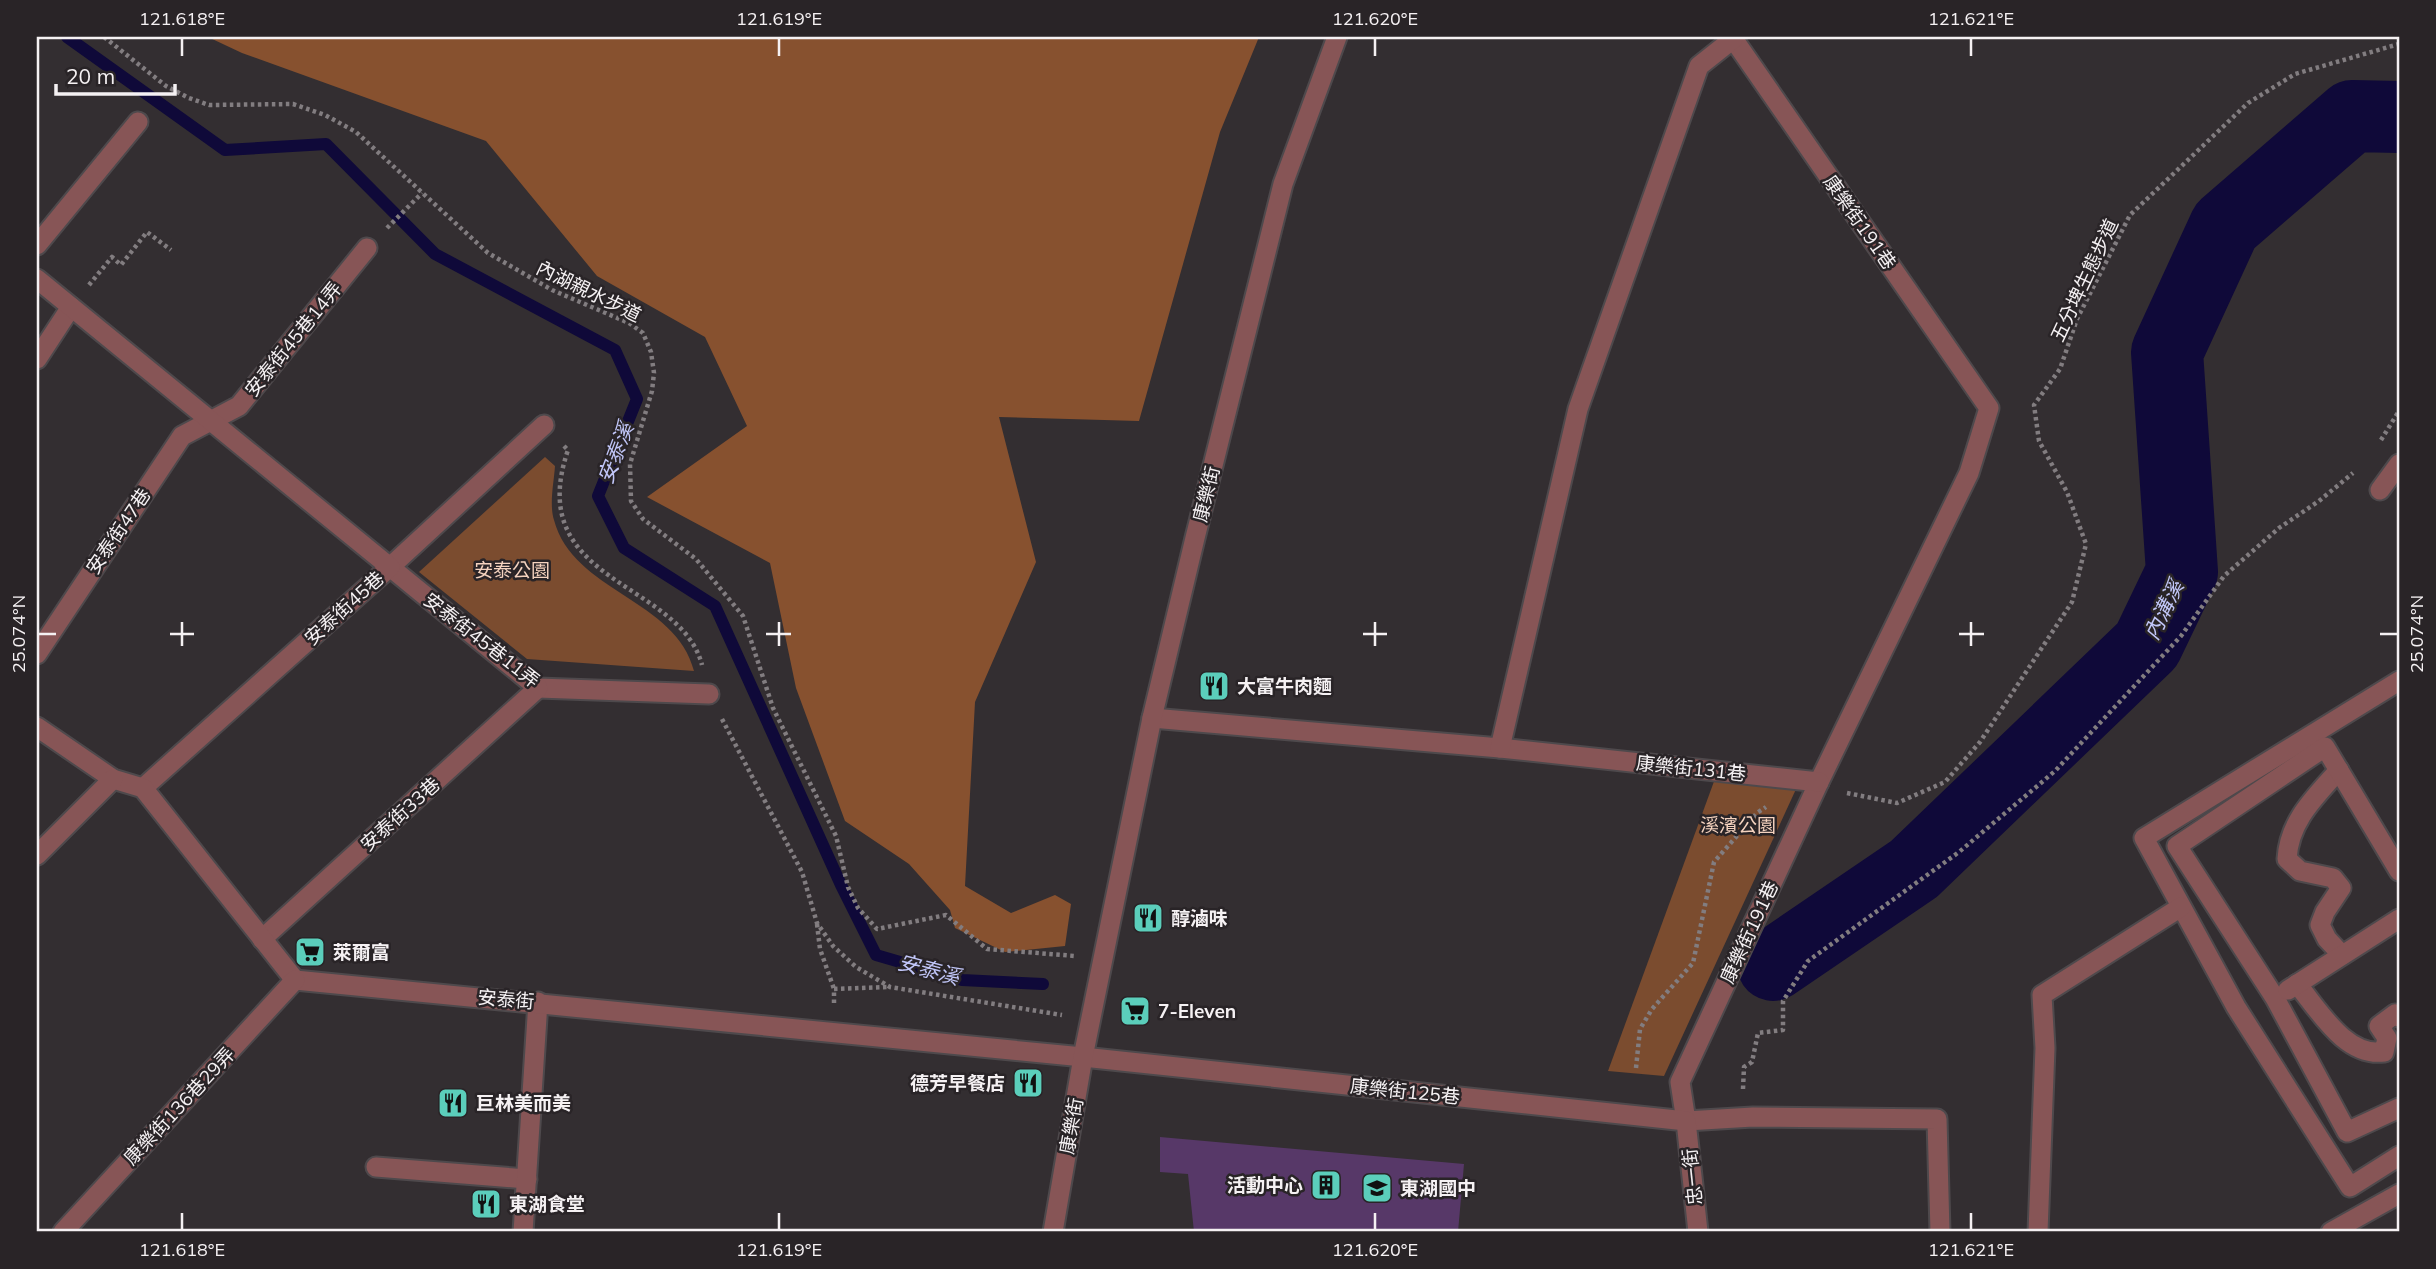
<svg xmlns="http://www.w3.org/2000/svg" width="2436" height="1269" viewBox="0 0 2436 1269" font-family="Mulish,'Noto Sans TC',sans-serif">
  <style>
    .green { fill: #7b4c2f }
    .forest { fill: #87512f }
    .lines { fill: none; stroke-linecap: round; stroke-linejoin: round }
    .stream { stroke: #0f0939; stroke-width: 12 }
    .river { stroke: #0f0939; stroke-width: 72 }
    .building { fill: #573868 }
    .service-casing { stroke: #4e494c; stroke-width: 23 }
    .minor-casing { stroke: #4e494c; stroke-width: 23 }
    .tertiary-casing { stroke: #4e494c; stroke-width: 23 }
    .path { stroke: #827d80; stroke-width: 4.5; stroke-dasharray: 3.5 3.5; stroke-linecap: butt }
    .service { stroke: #875556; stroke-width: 19 }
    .minor { stroke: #875556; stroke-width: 19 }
    .tertiary { stroke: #875556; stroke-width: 19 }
    .ticks { fill: none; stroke: #f5f1f3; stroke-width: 2.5 }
    .labels { text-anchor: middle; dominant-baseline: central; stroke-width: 5; stroke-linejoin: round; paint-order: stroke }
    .street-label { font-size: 19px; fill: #f5f1f3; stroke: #292427 }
    .park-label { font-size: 19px; fill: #f5d3bf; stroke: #292427 }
    .poi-label { font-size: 19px; font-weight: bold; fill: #f5f1f3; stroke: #292427; text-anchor: start }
    .water-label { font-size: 21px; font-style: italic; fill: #c1c6f8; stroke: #292427 }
    .neatline { fill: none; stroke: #f5f1f3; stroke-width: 2.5 }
    .ticks-label { font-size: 18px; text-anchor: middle; fill: #f5f1f3 }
  </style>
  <rect width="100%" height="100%" fill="#332e31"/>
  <!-- green -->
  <g class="green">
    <path d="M545 457 555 466C554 482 549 504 554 520 573 592 676 599 694 671L527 659 419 572Z"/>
    <path d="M1716 776 1797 787 1664 1076 1608 1071Z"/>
  </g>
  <!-- forest -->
  <path class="forest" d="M208 37H1259L1220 132 1139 421 999 417 1036 562 975 702 965 886 1011 913 1055 895 1071 904 1065 946 1005 952 955 928 950 910 909 864 845 821 796 688 770 563 647 497 747 426 705 337 597 276 486 141 242 53Z"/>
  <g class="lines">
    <!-- stream -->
    <path class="stream" d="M67 37 225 150 326 144 435 254 615 350 637 399 598 496 624 548 715 606 841 885 876 955 962 980 1043 984"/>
    <!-- river -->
    <path class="river" d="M1773 965 1914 869 2147 645 2182 572 2167 352 2225 226 2352 116 2399 117"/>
  </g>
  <!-- building -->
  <path class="building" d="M1160 1137 1464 1164 1458 1232H1194L1188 1174 1160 1172Z"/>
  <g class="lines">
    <!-- service casing -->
    <g class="service-casing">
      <g id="service">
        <path d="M1732 37 1989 408 1969 473 1819 782 1680 1082 1686 1121 1753 1117 1937 1119 1940 1232"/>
        <path d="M37 245 138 122"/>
        <path d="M37 359 71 307"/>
        <path d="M544 425 390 567 538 688 709 694"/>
        <path d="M2380 490 2399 464"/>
        <path d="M37 654 182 436 239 406 367 248"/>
        <path d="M2399 681 2144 838 2236 1007 2350 1187 2399 1156"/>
        <path d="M1152 718 1500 748 1819 782"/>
        <path d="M1500 748 1578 409 1699 66 1733 39"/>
        <path d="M2339 770C2315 797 2289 821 2287 859L2300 871 2333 878 2341 888 2325 912 2320 925 2327 939 2342 955"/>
        <path d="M2399 871 2325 747 2177 846 2275 998 2347 1132 2399 1108"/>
        <path d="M262 939 538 688"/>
        <path d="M2297 984C2319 1010 2345 1057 2384 1052L2387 1038 2379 1026 2395 1014 2399 1017"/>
        <path d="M2288 990 2399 919"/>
        <path d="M376 1167 527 1179"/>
        <path d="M523 1232 538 1002"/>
        <path d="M2038 1232 2045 1048 2042 995 2181 907"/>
        <path d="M2331 1232 2399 1194"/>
      </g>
    </g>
    <!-- minor casing -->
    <g class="minor-casing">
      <g id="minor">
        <path d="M37 279 390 567 143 788"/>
        <path d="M37 727 113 779 143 788 295 980 1083 1057 1686 1121 1698 1232"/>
        <path d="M37 855 113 779"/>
        <path d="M63 1232 295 980"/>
      </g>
    </g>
    <!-- tertiary casing -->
    <g class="tertiary-casing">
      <path id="tertiary" d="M1053 1232 1083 1057 1152 718 1195 538 1283 184 1337 37"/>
    </g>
    <!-- path -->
    <g class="path">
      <path d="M104 37 166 86 189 98 209 105 293 104 325 115 356 132 488 253 552 290 629 323 643 333 651 352 654 373 652 391 630 464 631 501 643 519 696 559 743 616 773 708 836 836 848 887 858 908 877 929 946 915 987 949 1075 956"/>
      <path d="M387 228 422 193"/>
      <path d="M89 285 112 257 121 265 147 232 171 250"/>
      <path d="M2381 440 2399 411"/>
      <path d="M564 446 568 450C522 584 680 580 702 665"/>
      <path d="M722 719 802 872 817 923 833 946 856 967 890 987 1062 1015"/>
      <path d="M1847 793 1897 803 1945 782 1980 742 2072 602 2086 544 2067 492 2039 441 2034 405 2060 369 2077 319 2130 215 2248 103 2295 74 2399 44"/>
      <path d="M817 924 820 949 834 989"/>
      <path d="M834 1003V989L888 987"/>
      <path d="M1636 1068 1640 1029 1652 1009 1693 963 1714 862 1757 813 1766 807"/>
      <path d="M1743 1089 1744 1067 1752 1062 1758 1033 1783 1030V1001L1808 961 1959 852 2055 771 2181 636 2224 576 2279 528 2319 501 2353 473"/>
    </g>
    <!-- service -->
    <use href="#service" class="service"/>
    <!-- minor -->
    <use href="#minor" class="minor"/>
    <!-- tertiary -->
    <use href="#tertiary" class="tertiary"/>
  </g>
  <!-- ticks -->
  <path class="ticks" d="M182 38V56M779 38V56M1375 38V56M1971 38V56M182 622V646M779 622V646M1375 622V646M1971 622V646M38 634H56M170 634H194M766 634H791M1363 634H1387M1959 634H1984M2380 634H2398M182 1213V1230M779 1213V1230M1375 1213V1230M1971 1213V1230"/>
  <!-- icons -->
  <defs>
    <g id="restaurant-square" transform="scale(1.575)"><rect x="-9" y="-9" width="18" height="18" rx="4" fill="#5bcebb" stroke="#292427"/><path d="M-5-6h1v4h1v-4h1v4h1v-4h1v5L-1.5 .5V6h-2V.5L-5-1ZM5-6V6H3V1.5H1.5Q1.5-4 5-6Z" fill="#111"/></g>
    <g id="supermarket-square" transform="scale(1.575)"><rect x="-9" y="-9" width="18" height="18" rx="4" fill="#5bcebb" stroke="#292427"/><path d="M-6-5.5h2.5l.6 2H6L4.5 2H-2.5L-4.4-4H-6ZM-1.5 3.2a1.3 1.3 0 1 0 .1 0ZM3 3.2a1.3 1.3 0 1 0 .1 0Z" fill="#111"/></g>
    <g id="building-square" transform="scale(1.575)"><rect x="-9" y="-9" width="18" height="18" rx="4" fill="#5bcebb" stroke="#292427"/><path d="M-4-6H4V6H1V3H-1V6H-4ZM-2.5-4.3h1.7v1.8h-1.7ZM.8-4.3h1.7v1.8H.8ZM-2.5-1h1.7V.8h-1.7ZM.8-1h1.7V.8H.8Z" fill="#111"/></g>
    <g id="school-square" transform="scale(1.575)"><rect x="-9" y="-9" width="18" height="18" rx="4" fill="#5bcebb" stroke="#292427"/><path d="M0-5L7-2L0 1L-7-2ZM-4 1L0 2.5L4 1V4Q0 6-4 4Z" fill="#111"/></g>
  </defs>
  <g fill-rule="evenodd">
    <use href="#restaurant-square" x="1214" y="686"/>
    <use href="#restaurant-square" x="1148" y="918"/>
    <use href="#supermarket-square" x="310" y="952"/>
    <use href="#supermarket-square" x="1135" y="1011"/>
    <use href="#restaurant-square" x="1028" y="1083"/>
    <use href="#restaurant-square" x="453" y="1103"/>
    <use href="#building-square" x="1326" y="1185"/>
    <use href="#school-square" x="1377" y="1188"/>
    <use href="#restaurant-square" x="486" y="1204"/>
  </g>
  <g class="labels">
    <!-- street labels -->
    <g class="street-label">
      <text transform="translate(1860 222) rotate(55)">康樂街191巷</text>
      <text transform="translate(2084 280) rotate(-65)">五分埤生態步道</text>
      <text transform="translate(589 291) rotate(26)">內湖親水步道</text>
      <text transform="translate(293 339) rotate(-51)">安泰街45巷14弄</text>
      <text transform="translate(1206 494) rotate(-76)">康樂街</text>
      <text transform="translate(118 531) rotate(-56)">安泰街47巷</text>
      <text transform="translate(344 608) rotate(-42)">安泰街45巷</text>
      <text transform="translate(482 640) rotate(38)">安泰街45巷11弄</text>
      <text transform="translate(1691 768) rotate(6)">康樂街131巷</text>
      <text transform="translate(400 814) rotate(-42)">安泰街33巷</text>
      <text transform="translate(1749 932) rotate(-65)">康樂街191巷</text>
      <text transform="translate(506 999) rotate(5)">安泰街</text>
      <text transform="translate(1405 1091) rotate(6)">康樂街125巷</text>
      <text transform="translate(179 1106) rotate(-47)">康樂街136巷29弄</text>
      <text transform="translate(1071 1126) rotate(-80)">康樂街</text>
      <text transform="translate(1692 1177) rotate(-96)">忠一街</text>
    </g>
    <!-- park labels -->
    <g class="park-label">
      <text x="512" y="570">安泰公園</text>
      <text x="1738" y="825">溪濱公園</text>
    </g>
    <!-- poi labels -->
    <g class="poi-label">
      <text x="1237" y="686">大富牛肉麵</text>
      <text x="1171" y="918">醇滷味</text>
      <text x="333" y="952">萊爾富</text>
      <text x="1158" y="1011">7-Eleven</text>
      <text x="1005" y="1083" text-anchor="end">德芳早餐店</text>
      <text x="476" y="1103">巨林美而美</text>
      <text x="1303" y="1185" text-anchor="end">活動中心</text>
      <text x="1400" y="1188">東湖國中</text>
      <text x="509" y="1204">東湖食堂</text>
    </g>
    <!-- water labels -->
    <g class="water-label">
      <text transform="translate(615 453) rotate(-69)">安泰溪</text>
      <text transform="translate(2163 610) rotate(-64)">內溝溪</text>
      <text transform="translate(929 969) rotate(15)">安泰溪</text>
    </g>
  </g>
  <!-- border -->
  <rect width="2436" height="1269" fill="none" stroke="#292427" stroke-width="77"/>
  <!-- scale -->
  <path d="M56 84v10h119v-10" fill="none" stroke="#f5f1f3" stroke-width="3.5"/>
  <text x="66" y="84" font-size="21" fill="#f5f1f3" stroke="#292427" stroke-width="5" paint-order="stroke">20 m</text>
  <rect x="38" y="38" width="2360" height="1192" class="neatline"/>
  <g class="ticks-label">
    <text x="182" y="25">121.618°E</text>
    <text x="779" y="25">121.619°E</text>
    <text x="1375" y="25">121.620°E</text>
    <text x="1971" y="25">121.621°E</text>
    <text transform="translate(19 634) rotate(-90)" y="6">25.074°N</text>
    <text transform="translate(2417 634) rotate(-90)" y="6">25.074°N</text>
    <text x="182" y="1256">121.618°E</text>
    <text x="779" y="1256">121.619°E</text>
    <text x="1375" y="1256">121.620°E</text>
    <text x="1971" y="1256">121.621°E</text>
  </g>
</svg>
